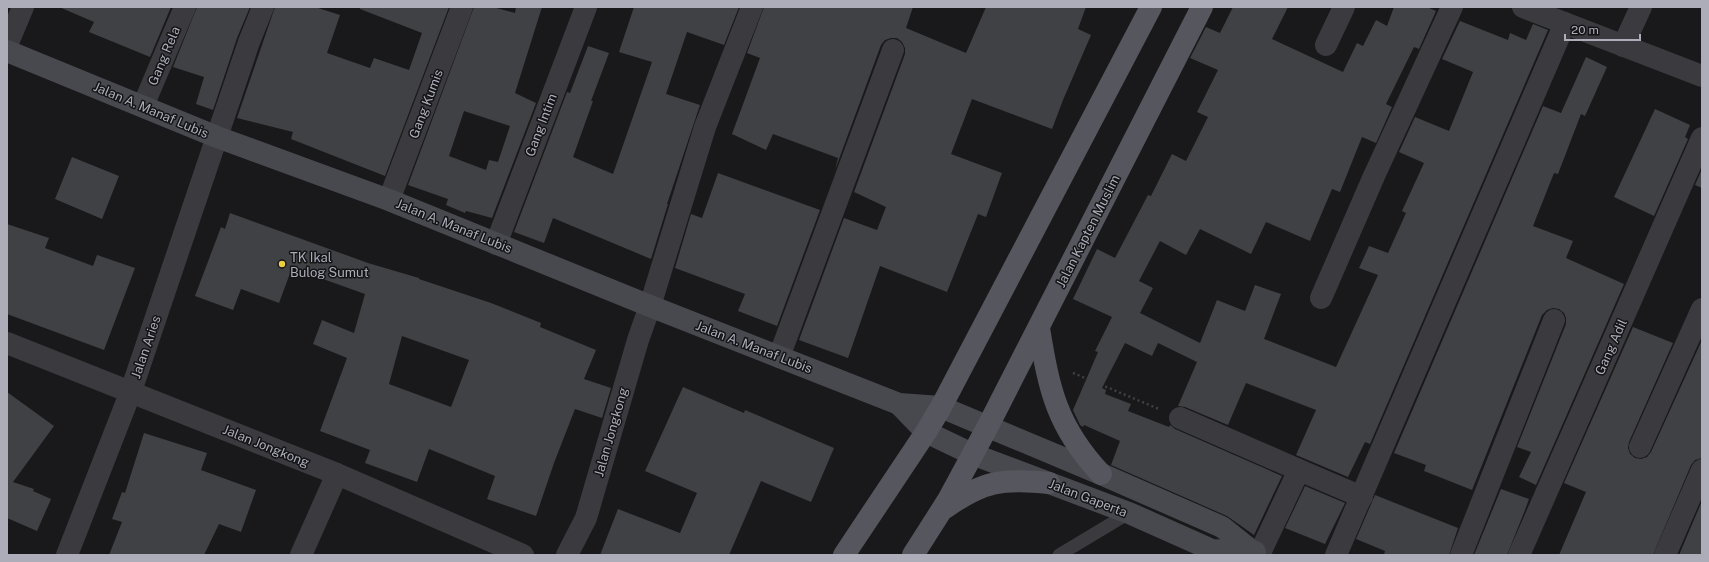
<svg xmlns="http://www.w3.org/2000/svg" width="1709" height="562" viewBox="0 0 1709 562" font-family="'Public Sans',sans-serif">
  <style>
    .building { fill: #404144; fill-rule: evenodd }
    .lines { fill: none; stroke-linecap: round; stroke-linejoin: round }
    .path { stroke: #404046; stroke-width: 2.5; stroke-dasharray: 2 3; stroke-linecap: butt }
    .lane { stroke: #3a3a3f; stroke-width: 13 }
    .street { stroke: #3a3a3f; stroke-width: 22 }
    .secondary { stroke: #48484f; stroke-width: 22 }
    .primary { stroke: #56565e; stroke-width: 22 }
    .poi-dot { fill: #e9cd42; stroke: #141316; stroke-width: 1.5 }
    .labels { text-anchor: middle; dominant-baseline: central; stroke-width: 3; stroke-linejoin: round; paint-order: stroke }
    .street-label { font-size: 13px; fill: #acadb9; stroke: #141316 }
    .poi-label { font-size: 13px; fill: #acadb9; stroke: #141316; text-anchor: start }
  </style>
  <rect width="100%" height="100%" fill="#19181a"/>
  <!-- building -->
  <g class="building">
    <path d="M59 7H171L150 57 89 32 94 22Z"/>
    <path d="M197 7H250L237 38 213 110 196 104 204 77 173 67Z"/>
    <path d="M275 7H315L340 15 327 53 370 68 374 58 409 70 422 33 360 9V7H449L385 176 291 139 293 132 237 118Z"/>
    <path d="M474 7H493L515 13 516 7H542L515 93 536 103 492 218 466 211 465 213 446 205 448 199 408 185ZM464 111 510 126 498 162 489 160 486 170 449 156Z"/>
    <path d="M634 7H739L724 45 687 32 666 94 700 105 667 204H668L651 259 553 218 544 243 514 232 567 92 570 93 588 46 609 53 591 101H593L573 157 613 174 652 62 619 52Z"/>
    <path d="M764 7H913L906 28 966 53 986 7H1086L1078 29 1091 35 1063 100 1052 129 972 99 951 154 1002 173 986 217 978 214 947 292 880 266 848 358 799 340 844 218 877 230 886 207 854 192 905 54V48L902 42 897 38H891L885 40 881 45 835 170 838 158 773 134 766 150 732 134 760 58 747 53Z"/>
    <path d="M1233 7H1288L1272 39 1343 72 1357 43 1363 46 1376 20 1387 26 1394 7H1427L1436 11 1419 49 1414 47 1386 104 1392 107 1376 143 1362 137 1340 192 1332 189 1310 241 1266 222 1251 254 1200 229 1186 255 1160 241 1139 281 1153 288 1140 313 1200 343 1217 300 1245 311 1255 285 1281 294 1264 339 1336 367 1378 275 1359 268 1369 246 1388 253 1406 213 1402 211 1424 163 1399 152 1415 117 1449 131 1473 72 1442 59 1460 21 1508 40 1510 33 1526 40 1533 24 1548 30 1370 444 1365 442 1348 477 1296 455 1316 410 1246 383 1228 425 1185 407 1178 406 1197 362 1158 343 1152 356 1125 343 1102 388 1106 390 1105 394 1131 404 1128 411 1169 427 1170 425 1175 429 1282 476 1254 535 1227 516 1111 465 1120 441 1084 425 1083 427 1080 425 1073 410 1098 352 1095 351 1112 317 1073 299 1097 249 1115 258 1148 195 1151 196 1172 154 1186 161 1208 117 1197 112 1218 70 1190 58 1206 27 1220 33Z"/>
    <path d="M1586 57 1607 67 1585 116 1581 114 1558 174 1554 173 1533 226 1573 241 1566 258 1624 284 1536 485 1519 477 1531 452 1517 447 1566 324V318L1564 313 1559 309 1553 308 1547 310 1542 315 1472 490 1424 471 1426 465 1394 453 1543 106 1561 113Z"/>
    <path d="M1655 109 1690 125 1685 137 1688 139 1654 216 1614 197Z"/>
    <path d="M72 157 119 176 102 219 55 199Z"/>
    <path d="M1702 169V188L1695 185Z"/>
    <path d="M718 173 820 210 777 326 738 311 745 294 675 268 691 214 702 218Z"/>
    <path d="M230 213 368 263 419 278V279L491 303 541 323 540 327 596 350 584 379 611 388 602 418 575 409 554 463 536 516 487 499 495 476 429 449 417 482 365 463 370 450 320 431 347 358 313 344 322 320 354 333 365 294 292 268 279 303 241 289 233 310 195 296 221 227 225 229ZM402 336 469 360 451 407 389 384Z"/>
    <path d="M7 224 49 238 45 248 93 266 97 255 135 268 104 350 7 314Z"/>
    <path d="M1633 327 1673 343 1629 442 1628 448 1630 454 1635 458 1641 459 1647 457 1651 452 1702 340V458L1695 460 1691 465 1653 555H1559L1586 492 1564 483Z"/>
    <path d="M683 387 744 413 745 410 834 448 811 502 761 481 729 555H600L618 509 680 533 697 493 645 471Z"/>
    <path d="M7 392 54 426 13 482 34 489 33 491 51 499 37 531 7 518Z"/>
    <path d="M144 433 207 453 201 470 256 490 241 532 219 524 204 555H109L122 522 112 519 122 492 125 493Z"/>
    <path d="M1305 486 1345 503 1325 544 1285 528Z"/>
    <path d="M1501 489 1529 499 1525 510 1507 555H1474Z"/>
    <path d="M1375 495 1458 528 1449 555H1384L1385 551 1356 539Z"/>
    <path d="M1702 501V555H1679Z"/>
  </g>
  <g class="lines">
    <!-- path -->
    <path class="path" d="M1073 373 1159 409"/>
    <!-- lane -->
    <path class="lane" d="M1059 555 1129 513"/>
    <!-- street -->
    <g class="street">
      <path d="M1523 7 1702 76"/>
      <path d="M7 45 23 7"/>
      <path d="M1326 45 1344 7"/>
      <path d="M1623 46 1641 7"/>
      <path d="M143 106 185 7"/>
      <path d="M389 200 462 7"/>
      <path d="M496 244 586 7"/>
      <path d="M1321 298 1374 176 1452 7"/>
      <path d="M7 343 337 474 523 555"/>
      <path d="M779 357 893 50"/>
      <path d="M1180 418 1299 470"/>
      <path d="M1640 447 1702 309"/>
      <path d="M1260 553 1299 470 1362 497"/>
      <path d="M67 555 131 391 249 42 263 7"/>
      <path d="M301 555 337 474"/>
      <path d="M567 555 586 518 638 340 650 306 705 127 752 7"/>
      <path d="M1336 555 1565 23"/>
      <path d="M1461 555 1554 320"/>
      <path d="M1519 555 1702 138"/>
      <path d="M1665 555 1702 470"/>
    </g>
    <!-- secondary -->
    <g class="secondary">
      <path d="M7 51 217 137 389 200 650 306 899 404 941 407 1101 474 1222 527 1252 551"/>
      <path d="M899 404 926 432 972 454 1129 513 1212 550 1255 552"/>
    </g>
    <!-- primary -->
    <g class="primary">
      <path d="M1039 328C1049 390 1057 427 1101 474"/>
      <path d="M945 508C983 481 1003 478 1049 483"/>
      <path d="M844 555 926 432 941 407 1151 7"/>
      <path d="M913 555 948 500 988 426 1202 7"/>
    </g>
  </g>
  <!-- markers -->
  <circle class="poi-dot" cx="282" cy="264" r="4"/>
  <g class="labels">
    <!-- street labels -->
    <g class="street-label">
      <text transform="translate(164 56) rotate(-67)">Gang Rela</text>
      <text transform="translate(426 104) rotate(-69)">Gang Kumis</text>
      <text transform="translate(151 110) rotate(23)">Jalan A. Manaf Lubis</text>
      <text transform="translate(541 125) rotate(-69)">Gang Intim</text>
      <text transform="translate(454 226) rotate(22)">Jalan A. Manaf Lubis</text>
      <text transform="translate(1088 231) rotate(-63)">Jalan Kapten Muslim</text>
      <text transform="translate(146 347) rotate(-71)">Jalan Aries</text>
      <text transform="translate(754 347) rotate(21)">Jalan A. Manaf Lubis</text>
      <text transform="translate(1611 347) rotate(-66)">Gang Adil</text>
      <text transform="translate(611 432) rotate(-74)">Jalan Jongkong</text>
      <text transform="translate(266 446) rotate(22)">Jalan Jongkong</text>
      <text transform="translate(1088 498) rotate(21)">Jalan Gaperta</text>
    </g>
    <!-- poi labels -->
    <g class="poi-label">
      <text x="290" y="257">TK Ikal<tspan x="290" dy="15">Bulog Sumut</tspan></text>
    </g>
  </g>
  <!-- border -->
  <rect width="1709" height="562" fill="none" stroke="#acadb9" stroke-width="16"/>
  <!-- scale -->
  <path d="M1565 34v6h75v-6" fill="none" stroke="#acadb9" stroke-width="2"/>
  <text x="1571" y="34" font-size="12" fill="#acadb9" stroke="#141316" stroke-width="3" paint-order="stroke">20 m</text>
</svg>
